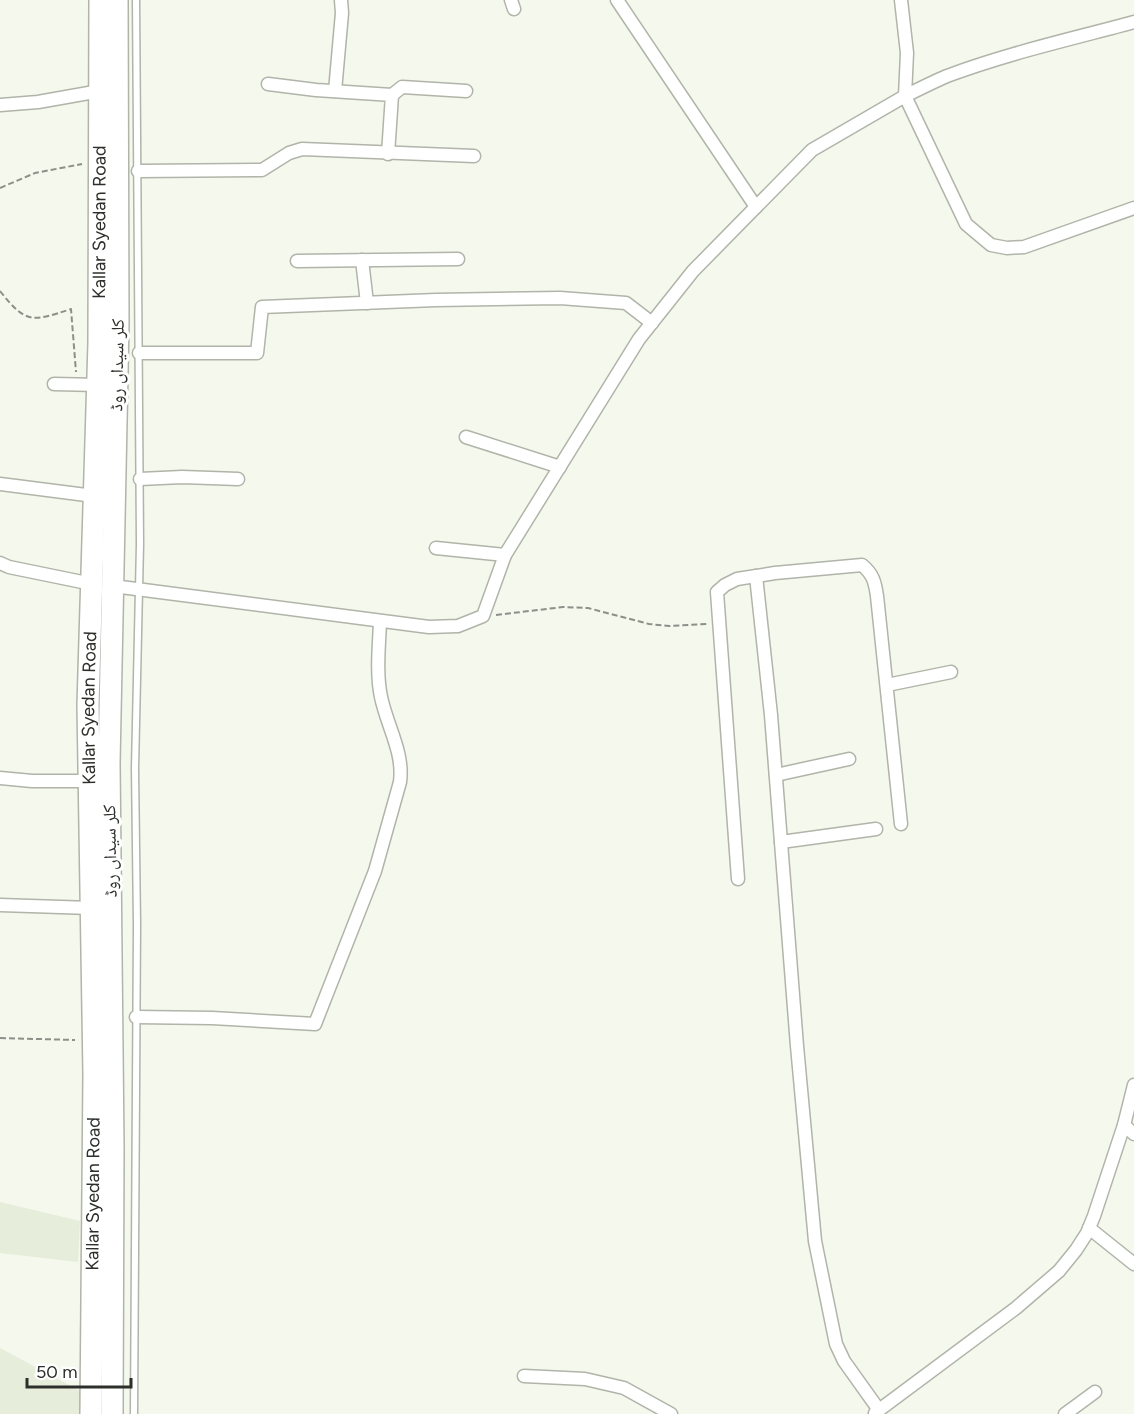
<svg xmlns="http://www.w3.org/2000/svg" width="1134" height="1414" viewBox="0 0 1134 1414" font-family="Figtree,'Noto Naskh Arabic',sans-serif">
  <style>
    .built { fill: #e6edda }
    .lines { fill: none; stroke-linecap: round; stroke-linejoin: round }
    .service-casing { stroke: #b0b4a9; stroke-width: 9 }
    .minor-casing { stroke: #b0b4a9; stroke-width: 15 }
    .trunk-casing { stroke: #b0b4a9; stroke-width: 24 }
    .path { stroke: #8d9088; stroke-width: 2; stroke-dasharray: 6 3; stroke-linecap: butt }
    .service { stroke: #fff; stroke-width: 6 }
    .minor { stroke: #fff; stroke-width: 12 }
    .trunk { stroke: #fff; stroke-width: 21 }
    .labels { text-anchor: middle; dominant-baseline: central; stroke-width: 6; stroke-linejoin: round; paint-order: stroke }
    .street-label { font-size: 18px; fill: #2d2f2a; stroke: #fff }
  </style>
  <rect width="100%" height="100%" fill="#f4f8ed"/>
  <!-- built -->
  <g class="built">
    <path d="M0 1202 80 1221 78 1262 0 1253Z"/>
    <path d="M0 1348 82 1392V1414H0Z"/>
  </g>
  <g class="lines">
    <!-- service casing -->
    <g class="service-casing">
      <path id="service" d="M134 1414 137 925 135 768 140 544 136 0"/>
    </g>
    <!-- minor casing -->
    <g class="minor-casing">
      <g id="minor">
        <path d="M511 0 514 9"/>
        <path d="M617 0 756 207"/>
        <path d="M901 0 907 53 905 96C919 89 933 82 947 76 1008 53 1072 39 1134 22"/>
        <path d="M268 84 316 90 392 95 388 154"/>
        <path d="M335 91 342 13 341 0"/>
        <path d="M392 95 402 87 466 91"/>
        <path d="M0 105 38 102 100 91"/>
        <path d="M138 171 262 170 289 153 302 149 474 156"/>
        <path d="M362 260 367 303"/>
        <path d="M297 261 458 259"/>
        <path d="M139 353H257L262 307 436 300 560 298 626 303 652 323"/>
        <path d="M54 384 98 385"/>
        <path d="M466 437 560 467"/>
        <path d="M140 479 182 477 238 479"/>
        <path d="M0 484 94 496"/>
        <path d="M436 548 505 555"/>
        <path d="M0 563 9 567 92 584"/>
        <path d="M756 576 771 715 797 1046 815 1241 836 1344 844 1361 879 1410"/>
        <path d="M113 586 429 627 458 626 483 616 505 555 639 339 693 271 812 150 905 96 966 224 991 245 1007 248 1024 247 1134 208"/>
        <path d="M887 685 951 672"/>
        <path d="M776 775 849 759"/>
        <path d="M0 778 32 781H89"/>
        <path d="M781 842 876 829"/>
        <path d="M738 879 717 592 725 585 737 579 775 573 862 565C873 574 875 582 877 596L901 824"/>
        <path d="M0 905 91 908"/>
        <path d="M136 1017 212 1018 315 1024 375 871 400 782C404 752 387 726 381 697 376 673 379 647 380 622"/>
        <path d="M1124 1125 1134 1134"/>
        <path d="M1089 1228 1134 1264"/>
        <path d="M524 1376 585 1379 624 1388 671 1414"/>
        <path d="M875 1413 1016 1308 1059 1271 1076 1250 1087 1233 1094 1216 1124 1125 1134 1085"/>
        <path d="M1065 1414 1095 1392"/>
      </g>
    </g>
    <!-- trunk casing -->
    <g class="trunk-casing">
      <g id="trunk">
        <path id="s1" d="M91 1414 94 1074 88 705 99 342 100 0"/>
        <path d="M112 1414 113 1146 109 763 118 324 117 0"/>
      </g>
    </g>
    <!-- path -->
    <g class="path">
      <path d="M0 188 35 173 82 164"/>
      <path d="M0 291C26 324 32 322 71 309L76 372"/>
      <path d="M496 615 563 607 588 608 649 624 669 626 707 624"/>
      <path d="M0 1038 75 1040"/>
    </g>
    <!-- service -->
    <use href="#service" class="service"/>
    <!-- minor -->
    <use href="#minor" class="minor"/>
    <!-- trunk -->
    <use href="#trunk" class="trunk"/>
  </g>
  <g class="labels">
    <!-- street labels -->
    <g class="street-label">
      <text stroke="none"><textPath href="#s1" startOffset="1192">Kallar Syedan Road</textPath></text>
      <text transform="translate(117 365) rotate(-89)">کلر سیداں روڈ</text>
      <text stroke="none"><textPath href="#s1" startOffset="706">Kallar Syedan Road</textPath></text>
      <text transform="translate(110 851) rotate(-91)">کلر سیداں روڈ</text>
      <text stroke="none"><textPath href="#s1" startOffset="220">Kallar Syedan Road</textPath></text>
    </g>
  </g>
  <!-- scale -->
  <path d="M27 1378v9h104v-9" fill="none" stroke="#2d2f2a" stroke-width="3"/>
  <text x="36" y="1378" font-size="18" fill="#2d2f2a" stroke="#ffffff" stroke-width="4.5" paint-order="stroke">50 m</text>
</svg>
